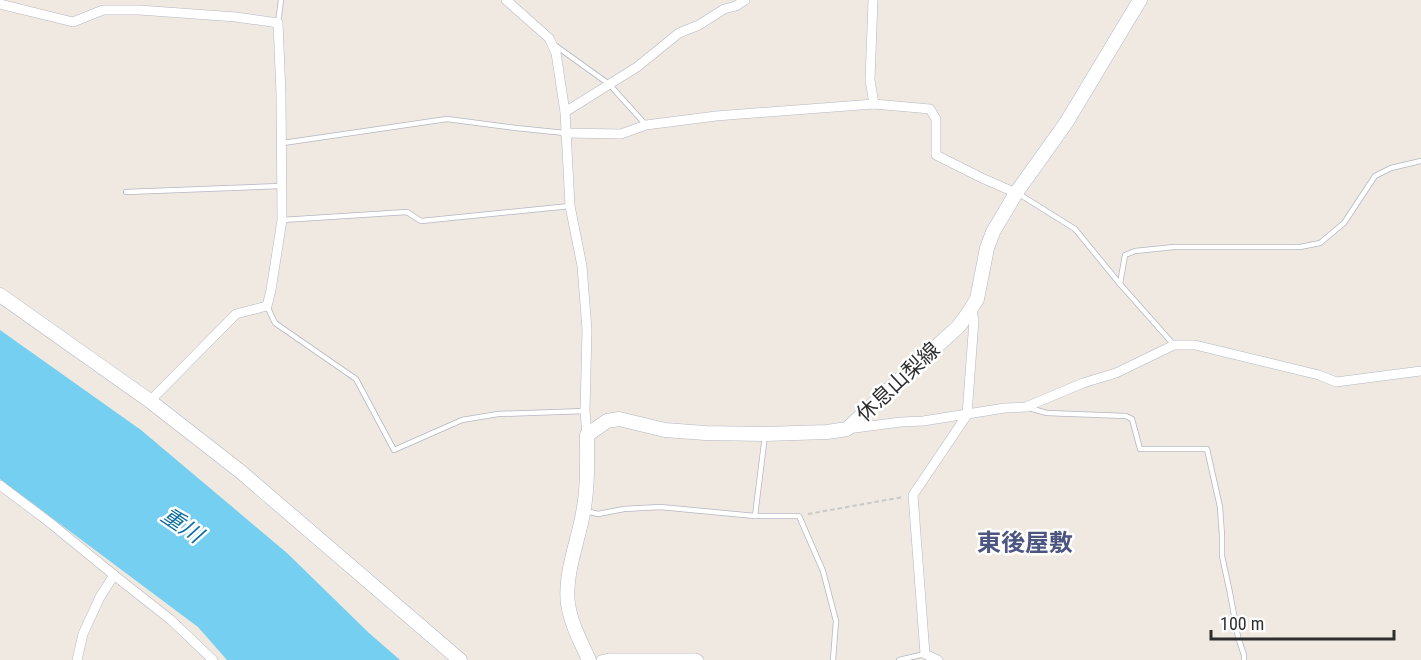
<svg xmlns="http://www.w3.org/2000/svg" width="1421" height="660" viewBox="0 0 1421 660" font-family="'Roboto Condensed','Noto Sans JP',sans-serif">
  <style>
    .water { fill: #75cff0 }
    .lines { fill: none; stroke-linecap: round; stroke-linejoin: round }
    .lane-casing { stroke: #b4b7c1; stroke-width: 6 }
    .street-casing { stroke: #b4b7c1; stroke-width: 10 }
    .secondary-casing { stroke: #b4b7c1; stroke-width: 15 }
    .path { stroke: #c9c9c9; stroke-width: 2; stroke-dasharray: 4.5 3; stroke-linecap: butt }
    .lane { stroke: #fff; stroke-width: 4.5 }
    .street { stroke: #fff; stroke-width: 9 }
    .secondary { stroke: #fff; stroke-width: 14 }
    .labels { text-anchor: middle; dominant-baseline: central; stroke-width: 5; stroke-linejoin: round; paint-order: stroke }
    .street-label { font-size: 21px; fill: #2e2e2e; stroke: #fff }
    .water-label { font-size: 22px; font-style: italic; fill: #0d6fa3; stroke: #fff }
    .quarter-label { font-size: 24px; font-weight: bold; fill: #4d5680; stroke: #fff }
  </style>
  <rect width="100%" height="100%" fill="#efe9e1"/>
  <!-- water -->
  <path class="water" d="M0 330 141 430 287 553 369 633 400 660H227L198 627 0 479Z"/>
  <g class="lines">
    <!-- lane casing -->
    <g class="lane-casing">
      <g id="lane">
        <path d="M278 23 281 0"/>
        <path d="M556 46 609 84 646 125"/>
        <path d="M283 143 447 119 516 128 565 133"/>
        <path d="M126 192 281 186"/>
        <path d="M1019 194 1075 229 1120 284 1174 345"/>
        <path d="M282 220 407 212 421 221 570 206"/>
        <path d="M1120 284 1125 255 1135 251 1174 247H1300L1320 243 1344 223 1375 176 1391 168 1421 161"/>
        <path d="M267 306 275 323 356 379 394 450 462 420 498 414 585 411"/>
        <path d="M1029 408 1047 413 1126 416 1132 419 1140 449H1207L1220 507 1222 536V556L1230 593 1238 637 1244 655V660"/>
        <path d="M586 511 598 514 624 509 660 507 755 516H799L823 571 836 621 833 660"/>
        <path d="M755 516 765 435"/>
        <path d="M899 660 925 654"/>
      </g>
    </g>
    <!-- street casing -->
    <g class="street-casing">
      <g id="street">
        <path d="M506 0 549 38 556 53 565 112 570 206 582 266 587 330 585 411 587 435"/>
        <path d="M873 0 870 80 874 104"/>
        <path d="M0 4 73 22 103 10H139L236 17 278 23 281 95 282 220 271 290 267 306 236 314 150 401"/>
        <path d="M565 112 637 67 679 33 699 25 724 9 736 6 745 0"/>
        <path d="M565 133 621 134 646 125 716 116 874 104 930 109 936 119V155L982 178 1016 193"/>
        <path d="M847 429 901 422 923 421 1005 408 1026 407 1083 383 1116 373 1174 345H1195L1319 375 1336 382 1421 371"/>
        <path d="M0 485 49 522 114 575 100 597 83 634 77 660"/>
        <path d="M114 575 171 620 213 660"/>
        <path d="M601 660 610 658H696L699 660"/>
        <path d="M938 660 925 654 913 495 967 415 974 320 971 308"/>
      </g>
    </g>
    <!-- secondary casing -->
    <g class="secondary-casing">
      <g id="secondary">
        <path d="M0 295 150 401 241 472 460 660"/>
        <path d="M589 660C581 642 571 624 568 604 564 575 578 542 583 513 588 488 587 461 587 435L607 421 619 419 665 430 705 433 765 434 827 432 847 429 897 382 958 327 967 315 977 299 987 248 993 232 1016 193 1066 123 1140 0"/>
      </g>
    </g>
    <!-- path -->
    <path class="path" d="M808 514 903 497"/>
    <!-- lane -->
    <use href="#lane" class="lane"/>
    <!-- street -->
    <use href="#street" class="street"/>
    <!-- secondary -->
    <use href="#secondary" class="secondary"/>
  </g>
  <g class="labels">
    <!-- street labels -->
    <g class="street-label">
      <text transform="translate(898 382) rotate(-43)">休息山梨線</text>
    </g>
    <!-- water labels -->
    <g class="water-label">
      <text transform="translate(182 525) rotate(34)">重川</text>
    </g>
    <!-- quarter labels -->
    <g class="quarter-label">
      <text x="1025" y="543">東後屋敷</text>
    </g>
  </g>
  <!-- scale -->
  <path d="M1211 630v9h183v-9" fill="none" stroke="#2e2e2e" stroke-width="3"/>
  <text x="1220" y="630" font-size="18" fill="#2e2e2e" stroke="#ffffff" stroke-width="4.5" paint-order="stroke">100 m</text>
</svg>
